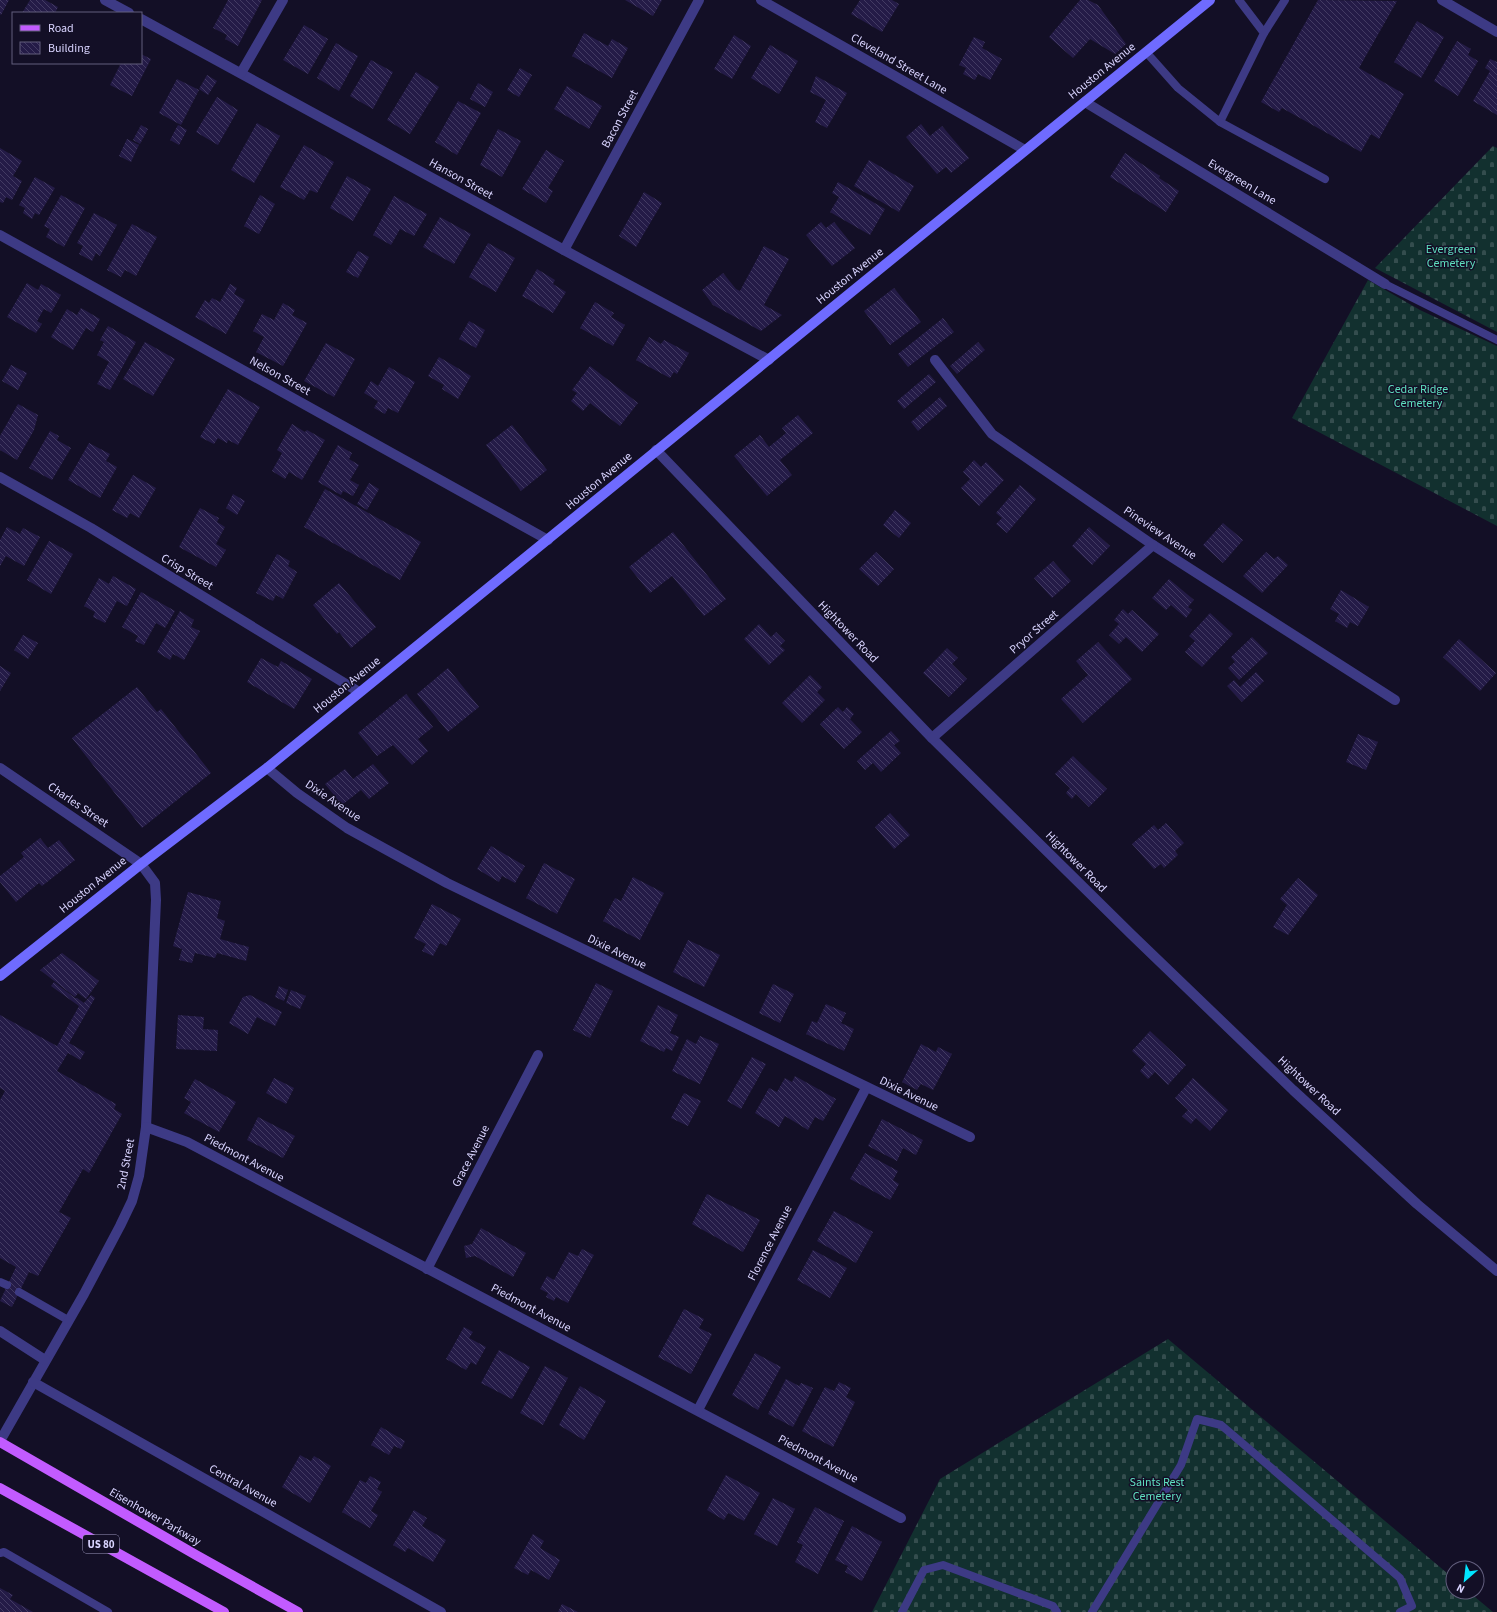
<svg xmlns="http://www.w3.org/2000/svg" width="1497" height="1612" viewBox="0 0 1497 1612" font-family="'Source Sans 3',sans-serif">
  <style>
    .cemetery { fill: url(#cemetery-stones) }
    .building { fill: url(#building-back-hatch) }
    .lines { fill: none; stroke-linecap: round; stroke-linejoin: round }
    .lane { stroke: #3d3a85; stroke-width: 8 }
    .street { stroke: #3d3a85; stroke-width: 10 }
    .secondary { stroke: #6f6bff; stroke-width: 10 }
    .primary { stroke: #c25bff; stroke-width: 10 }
    .labels { text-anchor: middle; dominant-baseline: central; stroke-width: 3; stroke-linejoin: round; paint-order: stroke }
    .shield { fill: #130f26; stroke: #9e99be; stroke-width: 1 }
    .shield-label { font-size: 11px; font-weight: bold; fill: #d9d4ff }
    .street-label { font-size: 12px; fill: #d9d4ff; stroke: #130f26 }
    .park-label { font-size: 12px; fill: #5fe0c0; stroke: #130f26 }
  </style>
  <defs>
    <pattern id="cemetery-stones" width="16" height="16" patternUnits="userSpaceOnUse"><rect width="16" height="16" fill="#12302f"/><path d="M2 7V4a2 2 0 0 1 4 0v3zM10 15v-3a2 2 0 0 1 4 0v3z" fill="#344d4e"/></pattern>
    <pattern id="building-back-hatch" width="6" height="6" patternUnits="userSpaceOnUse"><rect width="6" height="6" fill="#241b47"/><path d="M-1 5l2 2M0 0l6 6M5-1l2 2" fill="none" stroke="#433b63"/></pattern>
  </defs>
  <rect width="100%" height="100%" fill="#130f26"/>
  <!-- cemetery -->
  <g class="cemetery">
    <path d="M1493 146 1497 148V332L1375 268Z"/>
    <path d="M1368 280 1420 310 1497 346V526L1292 418Z"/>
    <path d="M1168 1339 1453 1578V1592H1469L1493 1612H872L940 1479Z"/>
  </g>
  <!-- building -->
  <g class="building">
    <path d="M0 0H9L1 15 0 14Z"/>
    <path d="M30 0H45L58 7 55 13H22Z"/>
    <path d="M228 0H262L238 46 225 39 227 35 213 28Z"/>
    <path d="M625 0H662L653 16Z"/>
    <path d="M860 0H892L899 4 882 32 851 14Z"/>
    <path d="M1080 0H1088L1098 5 1126 44 1115 54 1090 39 1073 58 1049 37Z"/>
    <path d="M1318 0 1397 1 1359 68 1404 94 1379 139 1371 134 1361 152 1282 108 1279 112 1261 102Z"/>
    <path d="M1417 21 1444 37 1421 78 1394 62Z"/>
    <path d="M304 25 328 39 308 74 283 60Z"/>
    <path d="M584 33 608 46 612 39 628 48 612 78 572 56Z"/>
    <path d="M734 35 751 46 732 79 714 69Z"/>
    <path d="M974 37 985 42 982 48 1002 59 990 80 978 74 975 80 963 74 966 68 959 65Z"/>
    <path d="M1457 41 1471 49 1468 55 1478 61 1458 96 1434 81Z"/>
    <path d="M336 43 358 56 339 91 317 78Z"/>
    <path d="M770 45 798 61 779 94 751 78Z"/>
    <path d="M141 54 151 59 132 96 110 85 121 63H141Z"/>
    <path d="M1490 59 1497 62V115L1473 101 1490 71 1485 68Z"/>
    <path d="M371 60 393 72 373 109 350 96Z"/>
    <path d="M520 68 532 75 519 97 507 90Z"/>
    <path d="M416 72 439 87 410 134 387 120Z"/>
    <path d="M207 75 217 81 208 95 199 89Z"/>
    <path d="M816 76 847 93 827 128 815 122 826 100 810 92Z"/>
    <path d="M177 79 199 90 181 125 159 113Z"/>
    <path d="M478 83 493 92 485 107 470 99Z"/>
    <path d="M567 86 602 106 589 129 554 109Z"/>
    <path d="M217 97 238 110 218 145 196 132Z"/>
    <path d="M458 101 481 113 457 155 435 142Z"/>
    <path d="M257 123 280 136 254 183 231 170Z"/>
    <path d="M921 124 930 136 942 126 969 158 951 173 946 167 937 174 906 137Z"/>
    <path d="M141 125 148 129 140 144 133 140Z"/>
    <path d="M178 125 187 130 179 145 170 140Z"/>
    <path d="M498 129 521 141 502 177 480 165Z"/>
    <path d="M127 139 139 145 131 162 119 156Z"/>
    <path d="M304 145 334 162 317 193 310 190 304 200 280 187Z"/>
    <path d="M0 148 22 161 13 176 22 181 12 200 6 197 3 203 0 202Z"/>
    <path d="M546 150 564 161 548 188 553 191 546 203 522 189Z"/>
    <path d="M1125 153 1160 176 1159 178 1179 191 1166 212 1110 177Z"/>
    <path d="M869 160 914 186 899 212 854 186Z"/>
    <path d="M347 176 371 189 353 221 330 208Z"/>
    <path d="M35 177 55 188 39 215 35 213 32 219 23 213 25 208 19 205Z"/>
    <path d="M838 182 885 209 870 235 830 212 839 197 832 193Z"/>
    <path d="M644 192 662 203 636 247 619 236Z"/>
    <path d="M61 195 85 208 64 247 46 237 50 229 44 226Z"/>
    <path d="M260 195 275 204 259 234 244 226Z"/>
    <path d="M394 196 427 214 414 236 400 229 391 245 373 235Z"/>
    <path d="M94 213 117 225 100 256 96 253 92 261 79 254 83 246 77 243Z"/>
    <path d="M440 217 471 234 454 264 423 247Z"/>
    <path d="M821 222 826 228 834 222 855 248 832 266 806 235Z"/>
    <path d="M132 224 157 237 136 276 125 270 121 277 107 270Z"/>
    <path d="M488 243 515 258 496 292 469 277Z"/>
    <path d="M764 246 789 259 764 305 782 315 761 331 713 305 702 290 723 273 736 289 740 291Z"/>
    <path d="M358 251 369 257 358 278 346 272Z"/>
    <path d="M537 269 555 280 553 284 566 292 553 313 522 296Z"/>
    <path d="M27 283 38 290 41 284 61 295 51 313 44 309 37 321 42 324 36 333 7 317Z"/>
    <path d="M230 284 237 288 234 294 245 300 226 334 195 317 205 300 209 303 212 298 220 302Z"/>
    <path d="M894 288 921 322 890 345 864 311Z"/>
    <path d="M595 302 614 313 611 317 625 325 613 346 580 328Z"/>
    <path d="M283 303 295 310 292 315 307 323 283 366 256 352 264 337 253 331 262 314 274 320Z"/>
    <path d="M81 308 100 319 93 332 86 328 73 350 51 337 67 309 77 315Z"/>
    <path d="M943 318 954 332 908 367 898 354Z"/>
    <path d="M469 321 485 330 476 348 459 339Z"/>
    <path d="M108 326 136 342 110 390 97 384 109 362 97 355 104 342 100 340Z"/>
    <path d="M649 337 661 344 664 340 689 353 677 374 674 372 670 378 636 360Z"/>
    <path d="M145 342 175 359 153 396 123 379Z"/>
    <path d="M978 342 985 350 957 374 950 366Z"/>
    <path d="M326 343 355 359 334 397 304 381Z"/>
    <path d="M439 357 471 376 458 399 442 389 444 385 428 376Z"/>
    <path d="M11 365 27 373 18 390 2 381Z"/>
    <path d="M590 366 638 403 620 426 590 403 583 411 571 401 577 393 572 390Z"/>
    <path d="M389 367 415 382 398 413 388 408 385 414 374 408 378 401 364 393 371 381 378 386Z"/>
    <path d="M929 374 936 382 904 409 897 401Z"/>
    <path d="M228 389 260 407 238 445 228 440 227 443 218 438 214 444 200 437Z"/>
    <path d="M940 397 947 406 918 431 911 422Z"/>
    <path d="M18 404 38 415 34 430 17 460 0 450V436Z"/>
    <path d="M798 415 813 433 780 460 792 475 767 496 734 456 760 435 769 447 786 433 782 428Z"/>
    <path d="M292 424 305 432 307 430 325 440 302 480 289 472 285 479 272 471 282 453 277 450Z"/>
    <path d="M512 425 547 470 521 491 486 445Z"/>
    <path d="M50 431 59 436 57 440 71 448 52 480 29 468Z"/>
    <path d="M89 443 110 454 106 461 117 467 100 498 68 480Z"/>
    <path d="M338 445 352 453 349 459 359 465 350 480 359 485 353 496 343 491 341 495 318 482Z"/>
    <path d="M974 460 981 467 986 462 1004 480 979 506 961 488 970 479 963 472Z"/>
    <path d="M133 475 156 488 139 518 130 513 127 518 112 510Z"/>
    <path d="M369 483 379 489 367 510 357 504Z"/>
    <path d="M1020 485 1036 499 1007 533 996 524 1002 518 996 513Z"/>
    <path d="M325 489 421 542 400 580 304 527Z"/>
    <path d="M233 494 245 501 237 515 226 508Z"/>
    <path d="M200 508 219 518 217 522 225 527 216 544 226 550 216 567 179 547Z"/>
    <path d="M895 510 911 523 899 538 883 525Z"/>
    <path d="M1223 523 1243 540 1223 563 1203 545Z"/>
    <path d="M7 527 20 534 23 528 40 537 24 566 6 556 0 566V540Z"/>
    <path d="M1089 527 1110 546 1092 565 1072 546Z"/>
    <path d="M673 532 726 599 704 616 672 576 650 593 629 567Z"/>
    <path d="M49 541 73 554 51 594 27 580Z"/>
    <path d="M876 552 894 569 878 586 859 569Z"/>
    <path d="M1266 552 1274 559 1278 556 1288 565 1262 593 1243 576Z"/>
    <path d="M277 554 290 561 288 566 297 572 283 599 276 595 273 601 256 593Z"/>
    <path d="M1053 561 1071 581 1052 598 1034 578Z"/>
    <path d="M113 576 136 589 127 606 117 601 105 623 93 617 95 612 84 606 99 578 109 584Z"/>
    <path d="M1169 579 1194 600 1188 607 1192 610 1186 618 1171 605 1166 610 1152 598Z"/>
    <path d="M339 583 376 627 351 648 339 632 337 634 313 605Z"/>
    <path d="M1341 590 1369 607 1358 626 1350 622 1347 628 1335 621 1339 614 1330 609Z"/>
    <path d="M141 592 175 611 165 628 156 623 144 645 135 641 138 636 122 627Z"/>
    <path d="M1123 609 1128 614 1132 610 1159 634 1142 652 1126 637 1119 644 1109 635 1119 624 1114 620Z"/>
    <path d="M180 611 194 620 191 627 200 631 184 660 173 654 170 660 157 652Z"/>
    <path d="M1210 613 1233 634 1202 667 1185 652 1195 641 1189 636Z"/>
    <path d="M759 624 771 637 776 632 785 641 780 646 785 650 769 665 744 639Z"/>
    <path d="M23 635 38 643 28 659 14 650Z"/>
    <path d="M1252 637 1268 653 1239 680 1228 668 1235 662 1231 657Z"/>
    <path d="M1459 639 1496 673 1480 691 1443 657Z"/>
    <path d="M1098 642 1132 679 1083 723 1061 699 1088 675 1076 661Z"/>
    <path d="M947 648 958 658 952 664 967 679 949 697 923 673Z"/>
    <path d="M261 658 278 667 281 661 312 679 294 709 247 682Z"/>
    <path d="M0 666 11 673 0 691Z"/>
    <path d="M448 668 479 707 448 732 417 694Z"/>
    <path d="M1256 672 1264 681 1242 702 1227 686 1234 680 1240 687Z"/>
    <path d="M810 675 822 687 817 692 825 700 802 723 782 703Z"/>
    <path d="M137 687 157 712 161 709 211 773 142 828 72 738Z"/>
    <path d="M406 694 433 727 418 739 428 751 412 765 393 745 377 756 358 733Z"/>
    <path d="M838 707 843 712 847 707 854 714 850 719 862 732 844 749 820 724Z"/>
    <path d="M891 731 900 741 894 745 901 753 881 772 873 763 865 770 857 761Z"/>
    <path d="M1358 734 1378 742 1366 770 1346 762Z"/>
    <path d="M1073 756 1107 789 1089 807 1076 794 1072 799 1066 793 1070 788 1055 774Z"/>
    <path d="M373 764 389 783 369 799 361 790 342 805 325 784 345 769 353 779Z"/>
    <path d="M890 813 910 835 894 849 875 827Z"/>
    <path d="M1166 823 1184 843 1175 851 1178 855 1164 868 1161 864 1154 869 1132 844 1154 825 1158 830Z"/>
    <path d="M40 838 48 848 59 840 75 860 42 886 39 883 16 902 0 882V876L24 857 21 853Z"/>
    <path d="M491 846 525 866 515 883 502 876 499 882 477 869Z"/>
    <path d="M544 863 575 879 557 914 526 898Z"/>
    <path d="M633 877 664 893 640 940 603 921 615 898 621 901Z"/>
    <path d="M1298 878 1318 895 1288 935 1273 927 1287 905 1280 899Z"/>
    <path d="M188 892 221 901 217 918 225 921 220 939 249 947 246 961 217 953 215 958 195 953 192 963 179 960 182 949 173 946Z"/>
    <path d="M432 904 461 919 446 946 440 943 433 956 422 951 426 944 414 938Z"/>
    <path d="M688 940 720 955 704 987 673 972Z"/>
    <path d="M62 953 99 981 86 999 78 993 75 997 40 970Z"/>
    <path d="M54 982 75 998H77L84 1003 91 995 95 998 69 1043 85 1052 80 1060 68 1053 57 1071 116 1104 114 1109 122 1114 89 1173 83 1169 59 1212 71 1218 38 1276 29 1272 12 1307 0 1301 16 1267 0 1258V1100L5 1091 0 1088V1015L57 1046 79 1006 51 986Z"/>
    <path d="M596 983 613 991 590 1038 573 1030Z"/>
    <path d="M773 984 794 994 780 1023 759 1013Z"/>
    <path d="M279 986 288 990 284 1001 275 997Z"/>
    <path d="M291 990 306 996 300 1009 286 1003Z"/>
    <path d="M250 995 282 1012 275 1026 257 1017 248 1034 229 1023 243 997Z"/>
    <path d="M826 1004 846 1013 841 1023 854 1029 844 1051 806 1034 812 1021 817 1023Z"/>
    <path d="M658 1005 678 1015 670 1033 679 1037 672 1051 666 1048 664 1052 640 1041Z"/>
    <path d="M178 1015 204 1017 203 1029 218 1030 217 1051 176 1049Z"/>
    <path d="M1150 1031 1186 1065 1168 1085 1155 1072 1148 1079 1140 1071 1146 1064 1132 1051Z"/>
    <path d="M700 1036 719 1044 700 1084 672 1071 687 1039 696 1044Z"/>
    <path d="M921 1044 936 1052 938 1047 952 1054 933 1090 921 1084 917 1090 902 1082Z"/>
    <path d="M752 1057 766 1064 741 1109 727 1101Z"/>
    <path d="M795 1076 836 1099 823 1121 815 1117 808 1130 785 1116 779 1127 755 1113 769 1088 777 1092 785 1078 792 1082Z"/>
    <path d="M274 1078 294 1088 286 1104 266 1093Z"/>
    <path d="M1193 1078 1228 1110 1210 1131 1196 1118 1191 1124 1182 1116 1188 1110 1175 1098Z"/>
    <path d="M195 1079 236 1102 219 1132 184 1113 191 1102 184 1098Z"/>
    <path d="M684 1093 701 1101 688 1126 671 1118Z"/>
    <path d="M258 1117 295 1136 283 1158 247 1140Z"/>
    <path d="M882 1119 923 1140 916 1155 903 1148 897 1161 868 1146Z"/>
    <path d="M865 1153 898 1171 893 1180 899 1184 890 1200 850 1179Z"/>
    <path d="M707 1194 760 1220 743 1252 692 1224Z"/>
    <path d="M834 1211 873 1232 856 1263 817 1241Z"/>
    <path d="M481 1228 526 1253 513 1277 475 1256 466 1258 464 1246 472 1244Z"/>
    <path d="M582 1249 594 1255 568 1303 556 1297 554 1301 546 1297 548 1293 540 1289 547 1276 554 1280 569 1252 578 1256Z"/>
    <path d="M813 1250 847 1268 830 1298 797 1280Z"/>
    <path d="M684 1309 704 1319 699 1328 712 1334 691 1374 658 1357Z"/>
    <path d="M464 1327 473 1332 469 1338 486 1347 476 1365 471 1362 466 1370 446 1359Z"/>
    <path d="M499 1350 530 1367 512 1399 481 1383Z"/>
    <path d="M755 1353 781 1367 758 1410 732 1395Z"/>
    <path d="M545 1366 568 1378 543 1425 520 1413Z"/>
    <path d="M786 1379 799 1386 801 1383 813 1388 793 1427 768 1414Z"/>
    <path d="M839 1382 851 1388 846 1397 855 1402 833 1447 802 1431 825 1387 834 1391Z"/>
    <path d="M580 1386 606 1401 584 1440 559 1425Z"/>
    <path d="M381 1427 405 1441 401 1449 394 1446 389 1455 371 1445Z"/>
    <path d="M300 1455 311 1461 314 1456 331 1466 310 1503 282 1487Z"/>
    <path d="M726 1475 760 1493 744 1521 728 1513 724 1520 707 1510Z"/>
    <path d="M370 1476 381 1482 377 1489 382 1492 371 1511 378 1515 370 1528 342 1512 360 1480 366 1483Z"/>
    <path d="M773 1498 795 1509 777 1546 754 1534Z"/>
    <path d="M815 1507 844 1521 818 1574 795 1562 803 1545 797 1542Z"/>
    <path d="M414 1510 427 1518 422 1526 446 1540 433 1562 408 1548 405 1552 393 1545Z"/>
    <path d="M852 1526 882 1542 862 1581 845 1572 848 1566 835 1560Z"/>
    <path d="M533 1534 544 1541 540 1548 560 1560 549 1580 531 1570 528 1575 514 1568Z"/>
    <path d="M0 1588 13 1595 10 1599 33 1612H0Z"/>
    <path d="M562 1604 578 1612H558Z"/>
  </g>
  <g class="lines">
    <!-- lane -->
    <g class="lane">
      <path d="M1264 33 1285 0"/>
      <path d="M1146 52 1178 88 1220 122 1264 33 1239 0"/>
      <path d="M1220 122 1325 179"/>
      <path d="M1385 284 1497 340"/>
      <path d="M0 1282 7 1285"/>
      <path d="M19 1292 68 1320"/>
      <path d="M0 1553 4 1552 108 1612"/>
      <path d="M902 1612 924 1570 943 1565 1053 1606 1057 1612"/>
      <path d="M1092 1612 1181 1465 1197 1419 1221 1425 1400 1578 1412 1606 1400 1612"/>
    </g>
    <!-- street -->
    <g class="street">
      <path d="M105 0 129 13"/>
      <path d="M761 0 1025 150"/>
      <path d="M1442 0 1497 32"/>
      <path d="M141 19 564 250 769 360"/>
      <path d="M241 73 283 0"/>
      <path d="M1085 102 1385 284"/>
      <path d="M0 235 548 540"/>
      <path d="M564 250 699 0"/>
      <path d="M935 360 992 434 1153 545 1395 700"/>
      <path d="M656 450 932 738 1132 935 1293 1090 1417 1204 1497 1271"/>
      <path d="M0 477 91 528 359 692"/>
      <path d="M932 738 1153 545"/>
      <path d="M0 768 141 864 155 883 156 900 146 1127 139 1176 132 1201 120 1226 84 1294 0 1441"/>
      <path d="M267 768 297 793 347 828 447 883 970 1137"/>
      <path d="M146 1127 187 1142 901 1518"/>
      <path d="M427 1269 538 1055"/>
      <path d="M0 1331 45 1360"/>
      <path d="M33 1382 441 1612"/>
      <path d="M698 1410 866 1088"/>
    </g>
    <!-- secondary -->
    <path class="secondary" d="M0 976 141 864 267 768 1210 0"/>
    <!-- primary -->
    <g class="primary">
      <path d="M0 1442 196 1555 298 1612"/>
      <path d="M0 1488 224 1612"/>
    </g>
  </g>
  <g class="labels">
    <!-- shield labels -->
    <rect class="shield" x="83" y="1535" width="36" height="18" rx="3"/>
    <g class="shield-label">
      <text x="101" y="1544">US 80</text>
    </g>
    <!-- street labels -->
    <g class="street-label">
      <text transform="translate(899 64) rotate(30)">Cleveland Street Lane</text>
      <text transform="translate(1102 71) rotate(-39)">Houston Avenue</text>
      <text transform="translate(620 119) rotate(-62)">Bacon Street</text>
      <text transform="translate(461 179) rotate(29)">Hanson Street</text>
      <text transform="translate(1242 182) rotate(31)">Evergreen Lane</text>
      <text transform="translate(850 276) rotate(-39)">Houston Avenue</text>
      <text transform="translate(280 376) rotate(29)">Nelson Street</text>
      <text transform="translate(599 481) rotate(-40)">Houston Avenue</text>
      <text transform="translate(1160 533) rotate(34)">Pineview Avenue</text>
      <text transform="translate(187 572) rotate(31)">Crisp Street</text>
      <text transform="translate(848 632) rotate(46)">Hightower Road</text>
      <text transform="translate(1034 632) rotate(-41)">Pryor Street</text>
      <text transform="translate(347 685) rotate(-39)">Houston Avenue</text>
      <text transform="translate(333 801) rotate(34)">Dixie Avenue</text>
      <text transform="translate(78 805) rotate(34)">Charles Street</text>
      <text transform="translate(1076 862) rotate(45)">Hightower Road</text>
      <text transform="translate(93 885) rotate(-39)">Houston Avenue</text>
      <text transform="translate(617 952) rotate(26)">Dixie Avenue</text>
      <text transform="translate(1309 1086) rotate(43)">Hightower Road</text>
      <text transform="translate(909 1094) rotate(26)">Dixie Avenue</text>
      <text transform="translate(471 1156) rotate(-63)">Grace Avenue</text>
      <text transform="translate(244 1158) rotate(28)">Piedmont Avenue</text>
      <text transform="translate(126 1164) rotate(-79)">2nd Street</text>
      <text transform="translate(770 1243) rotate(-63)">Florence Avenue</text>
      <text transform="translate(531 1308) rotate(28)">Piedmont Avenue</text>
      <text transform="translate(818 1459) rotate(28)">Piedmont Avenue</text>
      <text transform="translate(243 1486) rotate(29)">Central Avenue</text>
      <text transform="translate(155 1517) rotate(30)">Eisenhower Parkway</text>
    </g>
    <!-- park labels -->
    <g class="park-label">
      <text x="1451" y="249">Evergreen<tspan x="1451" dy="14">Cemetery</tspan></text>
      <text x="1418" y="389">Cedar Ridge<tspan x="1418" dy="14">Cemetery</tspan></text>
      <text x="1157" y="1482">Saints Rest<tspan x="1157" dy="14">Cemetery</tspan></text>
    </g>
  </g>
  <!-- legend -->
  <rect x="12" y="12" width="130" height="52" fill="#130f26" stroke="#625e7d"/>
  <rect x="20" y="25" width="20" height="6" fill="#c25bff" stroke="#625e7d"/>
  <text x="48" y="32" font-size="12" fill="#d9d4ff">Road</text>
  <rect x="20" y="42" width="20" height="12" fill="url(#building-back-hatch)" stroke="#625e7d"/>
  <text x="48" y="52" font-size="12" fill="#d9d4ff">Building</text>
  <!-- north arrow -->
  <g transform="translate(1465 1580) rotate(208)"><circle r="19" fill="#130f26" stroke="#625e7d"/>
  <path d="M0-3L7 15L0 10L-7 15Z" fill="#00e5ff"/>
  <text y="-6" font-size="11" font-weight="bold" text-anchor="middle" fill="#d9d4ff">N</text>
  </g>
</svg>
